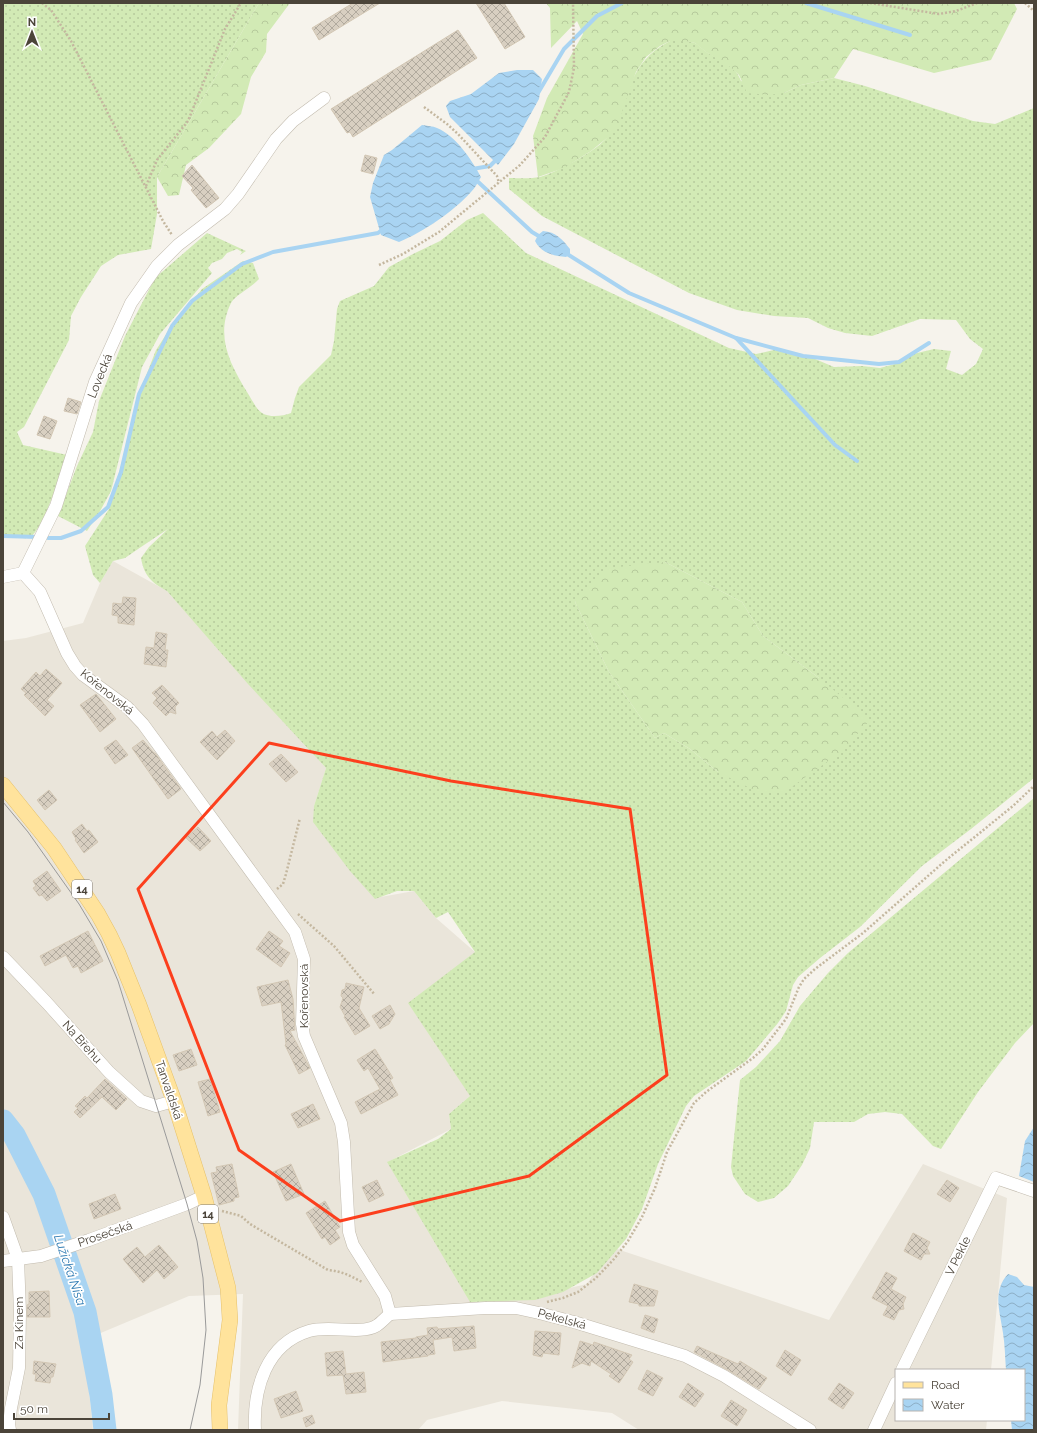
<svg xmlns="http://www.w3.org/2000/svg" width="1037" height="1433" viewBox="0 0 1037 1433" font-family="Raleway,sans-serif">
  <style>
    .residential { fill: #eae5da }
    .grass { fill: url(#grass-dots); fill-rule: evenodd }
    .forest { fill: url(#forest-crowns) }
    .water { fill: url(#water-waves) }
    .lines { fill: none; stroke-linecap: round; stroke-linejoin: round }
    .stream { stroke: #a9d4f2; stroke-width: 4 }
    .river { stroke: #a9d4f2; stroke-width: 23 }
    .building { fill: url(#building-cross-hatch); stroke: #d3c7b4 }
    .minor-casing { stroke: #c2bbae; stroke-width: 13 }
    .major-casing { stroke: #e6c16a; stroke-width: 16 }
    .path { stroke: #c4b79f; stroke-width: 2.5; stroke-dasharray: 2 2; stroke-linecap: butt }
    .minor { stroke: #fff; stroke-width: 12 }
    .major { stroke: #ffe39c; stroke-width: 15 }
    .tram { stroke: #9a9a9a; stroke-width: 1 }
    .marked { fill: none; stroke: #fc3f1d; stroke-width: 3; stroke-linejoin: round }
    .labels { text-anchor: middle; dominant-baseline: central; stroke-width: 3.5; stroke-linejoin: round; paint-order: stroke }
    .shield { fill: #fff; stroke: #817c74; stroke-width: 1 }
    .shield-label { font-size: 11px; font-weight: bold; fill: #4b4439 }
    .street-label { font-size: 12px; fill: #4b4439; stroke: #fff }
    .water-label { font-size: 13px; font-style: italic; fill: #2e7ab2; stroke: #fff }
  </style>
  <defs>
    <pattern id="grass-dots" width="8" height="8" patternUnits="userSpaceOnUse"><rect width="8" height="8" fill="#d2eab5"/><path d="M2 2h.1M6 6h.1" fill="none" stroke="#b6ca9c" stroke-width="1.8" stroke-linecap="round"/></pattern>
    <pattern id="forest-crowns" width="20" height="18" patternUnits="userSpaceOnUse"><rect width="20" height="18" fill="#d2eab5"/><path d="M2 6a3 3 0 1 1 6 0M12 15a3 3 0 1 1 6 0" fill="none" stroke="#b6ca9c"/></pattern>
    <pattern id="water-waves" width="16" height="10" patternUnits="userSpaceOnUse"><rect width="16" height="10" fill="#a9d4f2"/><path d="M0 5q4-4 8 0t8 0" fill="none" stroke="#8caec5"/></pattern>
    <pattern id="building-cross-hatch" width="8" height="8" patternUnits="userSpaceOnUse"><rect width="8" height="8" fill="#d8cfc1"/><path d="M0 0l8 8M0 8l8-8" fill="none" stroke="#b1aa9e"/></pattern>
  </defs>
  <rect width="100%" height="100%" fill="#f6f3ec"/>
  <!-- residential -->
  <path class="residential" d="M113 561 167 591 326 768 314 806 375 898 414 891 436 918 475 952 470 1096 449 1114 451 1129 388 1162 518 1300 587 1284 611 1247 829 1320 923 1164 1007 1198 991 1370H896V1420H987L986 1430H639L612 1413 502 1401 427 1420 418 1430H238L243 1294 189 1296 84 1340 93 1430H3V641L26 638 83 623 100 583Z"/>
  <!-- grass -->
  <g class="grass">
    <path d="M3 3H259L157 177V214L151 249 118 255 101 266 81 297 71 316 69 340 24 427 17 432 23 445 67 455C62 470 42 535 28 538 20 539 11 535 3 535Z"/>
    <path d="M670 41C678 40 687 40 695 43 699 45 703 50 708 53 720 60 736 66 741 81L784 93 801 85 834 78 865 86 973 121 995 124 1034 108V778L971 829 922 866 860 927 820 958 798 977 793 985 786 1011 778 1023 746 1061 694 1096 686 1106 658 1164 642 1209 626 1239 597 1273 563 1292 535 1300 470 1302 387 1162 438 1139 451 1129 449 1114 470 1096 408 1003 475 952 448 912 436 918 414 891H397L375 899 350 871 313 822 314 806 326 768 248 684 167 591C152 583 144 576 141 558L149 547 168 529 141 547 125 558 113 561 100 583 93 575 85 546 109 509 127 444 139 394 156 350 169 330 202 289 243 261 253 263 259 279C252 287 234 296 231 303 215 336 230 364 247 392 251 398 256 409 262 413 270 418 283 416 291 413L295 398 299 387 331 355 334 341 337 309 340 301 374 286 389 267 413 254 440 241 467 220 483 213 526 253 729 348 756 354 774 350 792 352 808 356 834 367 862 366 880 368 895 364 913 354 934 349 951 351 946 369 962 375 976 364 983 349 970 339 956 320 920 319 872 336 845 333 828 328 808 318 774 316 737 310 689 293 542 216 509 189V178C518 178 530 179 540 177 555 173 599 150 608 136 630 100 627 62 670 41ZM665 562 742 602 763 636 819 678 718 772 690 749 664 733 655 738 609 672 575 602Z"/>
    <path d="M207 233 246 251 240 255 242 252 237 249 227 253 222 259 212 263 208 268 212 273 160 334 142 367 111 491 99 513 87 531 58 516 77 466 93 432 99 401 125 336 155 278Z"/>
    <path d="M1034 798V1023L1015 1043 978 1092 941 1149 933 1146 902 1114 885 1112 868 1114 854 1122H814L810 1148 802 1165 788 1186 774 1198 758 1202 745 1194 733 1176 731 1167 740 1080 756 1067 780 1041 800 1006 828 973 848 953Z"/>
  </g>
  <!-- forest -->
  <g class="forest">
    <path d="M259 3H290L267 34 266 52 251 77 241 114 209 148 186 165 179 195 168 196 157 177Z"/>
    <path d="M546 3H1014L1017 9 991 60 934 73 853 49 834 78 801 85 784 93 768 95 747 93 739 75 729 66 706 52 695 43 685 41H670L660 46 646 57 636 72 617 126 607 138 591 151 564 168 538 177 533 136 547 98 583 34 577 21 551 48 550 8Z"/>
    <path d="M665 562 742 602 763 636 819 678 870 720 841 752 783 793 756 791 718 772 690 749 664 733 655 738 609 672 575 602 610 568Z"/>
  </g>
  <!-- water -->
  <g class="water">
    <path d="M517 70H533L542 79 539 99 514 144 498 165 450 117 446 106 450 101 471 94 499 73Z"/>
    <path d="M422 125C427 126 433 126 437 128 455 135 472 160 481 177 478 182 475 188 471 192 453 212 423 232 399 242L381 235 370 197 373 183 384 155 392 150Z"/>
    <path d="M543 231C556 232 562 239 570 249V254L566 257C554 256 541 253 535 241L538 235Z"/>
    <path d="M1034 1127V1182L1019 1176 1025 1141Z"/>
    <path d="M1008 1274 1017 1277 1024 1285 1034 1287V1430H1012L1011 1420H1024V1370H1006C1005 1358 1005 1345 1003 1333 1000 1312 992 1291 1008 1274Z"/>
  </g>
  <g class="lines">
    <!-- stream -->
    <g class="stream">
      <path d="M806 3 910 35"/>
      <path d="M538 93 564 49 597 16 622 3"/>
      <path d="M472 169 490 166 498 158"/>
      <path d="M475 179 532 232 542 238"/>
      <path d="M564 252 629 293 736 338 835 445 857 461"/>
      <path d="M736 338 803 356 879 364 899 362 929 343"/>
      <path d="M3 536 38 537"/>
      <path d="M48 538H61L81 531 108 507 121 472 139 394 172 326 192 301 242 264 273 252 378 233 383 229"/>
    </g>
    <!-- river -->
    <path class="river" d="M3 1121 14 1135 44 1194 85 1312 101 1395 105 1430"/>
  </g>
  <!-- building -->
  <g class="building">
    <path d="M353 3H380L319 40 312 28Z"/>
    <path d="M476 3H504L525 37 505 49Z"/>
    <path d="M458 30 477 58 353 137 350 132 347 133 331 109Z"/>
    <path d="M365 155 377 158 373 174 361 171Z"/>
    <path d="M192 165 219 198 206 208 191 190 193 188 182 176Z"/>
    <path d="M68 398 81 402 77 414 64 411Z"/>
    <path d="M44 416 57 421 50 439 37 435Z"/>
    <path d="M123 597 136 598 134 625 118 623V616L112 615 113 603 122 604Z"/>
    <path d="M156 632 167 634 165 650H168L166 667 144 664 146 647 154 648Z"/>
    <path d="M46 669 62 683 47 700 54 706 45 716 24 695 26 693 21 689 36 672 40 676Z"/>
    <path d="M162 685 179 703 175 707 176 714 170 712 166 716 153 703 157 698 152 693Z"/>
    <path d="M96 694 116 719 100 732 80 705Z"/>
    <path d="M225 730 235 741 217 760 200 742 212 731 217 737Z"/>
    <path d="M116 740 128 755 115 764 104 748Z"/>
    <path d="M143 740 154 753H155L181 789 168 799 132 748Z"/>
    <path d="M281 754 298 772 286 782 269 764Z"/>
    <path d="M49 790 57 800 45 810 37 800Z"/>
    <path d="M82 824 87 831 89 830 98 842 84 853 75 840 76 839 72 832Z"/>
    <path d="M198 827 211 841 200 851 186 838Z"/>
    <path d="M47 871 61 891 47 901 42 895 39 896 33 888 36 886 33 881Z"/>
    <path d="M88 931 103 961 81 973 78 966 73 968 66 955 45 966 40 956Z"/>
    <path d="M269 931 283 941 279 946 290 953 281 967 256 949Z"/>
    <path d="M288 980 293 999 295 1030 290 1031 310 1068 299 1074 285 1045 286 1044 281 1002 262 1006 257 987Z"/>
    <path d="M346 983 364 987 359 1008 370 1026 355 1035 344 1017 345 1016 340 1007 343 998 341 996 342 990 345 989Z"/>
    <path d="M390 1005 395 1014 389 1024 380 1029 372 1016Z"/>
    <path d="M191 1049 197 1065 179 1071 173 1055Z"/>
    <path d="M375 1049 393 1078 390 1080 398 1095 361 1114 355 1102 380 1089 368 1068 364 1071 357 1060Z"/>
    <path d="M105 1079 127 1099 116 1110 102 1097 80 1118 74 1112 78 1108 75 1106 85 1096 87 1098Z"/>
    <path d="M210 1079 220 1112 208 1116 198 1082Z"/>
    <path d="M313 1104 320 1119 298 1128 291 1114Z"/>
    <path d="M232 1164 239 1197 234 1198V1201L219 1205 211 1173 217 1172 216 1167Z"/>
    <path d="M291 1164 304 1194 286 1201 273 1172Z"/>
    <path d="M377 1180 384 1195 369 1202 362 1187Z"/>
    <path d="M947 1180 959 1188 950 1202 937 1194Z"/>
    <path d="M115 1194 121 1209 94 1219 89 1204Z"/>
    <path d="M325 1201 340 1227 335 1230 340 1238 330 1245 325 1237 322 1239 306 1213Z"/>
    <path d="M913 1233 930 1242 927 1248 930 1254H924L921 1260 904 1251Z"/>
    <path d="M159 1245 178 1267 164 1279 157 1270 143 1283 123 1259 137 1247 145 1257Z"/>
    <path d="M886 1272 897 1278 891 1289 906 1297 903 1304 904 1309 899 1310 894 1320 883 1315 888 1306 872 1298Z"/>
    <path d="M634 1284 658 1291 654 1306H639V1304L629 1302Z"/>
    <path d="M49 1291 50 1317H27V1305L29 1304V1292Z"/>
    <path d="M645 1315 658 1319 654 1333 641 1328Z"/>
    <path d="M474 1326 476 1348 454 1351 452 1337 433 1340 435 1354 428 1355V1356L383 1362 381 1342 416 1338V1337L428 1335 427 1328 437 1327 438 1329Z"/>
    <path d="M535 1331 561 1333 559 1355 543 1353 542 1357 533 1355Z"/>
    <path d="M580 1341 593 1345 594 1342 632 1355 629 1359 633 1362 619 1383 609 1376 611 1374 591 1361 590 1366 582 1363 572 1368Z"/>
    <path d="M697 1346 738 1364 740 1361 767 1378 759 1389 728 1370 694 1352Z"/>
    <path d="M785 1350 801 1360 791 1376 776 1366Z"/>
    <path d="M343 1351 346 1374 364 1372 366 1392 346 1394 343 1375 327 1376 325 1353Z"/>
    <path d="M34 1361 56 1364 53 1377H51L50 1383 35 1381 36 1374H33Z"/>
    <path d="M647 1370 663 1378 653 1396 638 1389Z"/>
    <path d="M688 1383 704 1394 695 1407 679 1397Z"/>
    <path d="M839 1383 854 1393 843 1409 828 1399Z"/>
    <path d="M296 1391 303 1411 281 1418 274 1399Z"/>
    <path d="M731 1400 747 1410 737 1426 721 1416Z"/>
    <path d="M312 1415 315 1423 306 1427 303 1418Z"/>
  </g>
  <g class="lines">
    <!-- minor casing -->
    <g class="minor-casing">
      <g id="minor">
        <path d="M23 573 40 592 67 653 75 666 83 675 127 707 143 724 295 932 304 959 302 1024 304 1036 341 1123 344 1142 349 1232 353 1245 385 1296 390 1314"/>
        <path d="M23 573 56 506 95 382 131 303 157 266 178 245 225 209 238 194 276 139 293 121 324 98"/>
        <path d="M3 577 23 573"/>
        <path d="M3 957 47 1003 109 1072 141 1101 156 1106 174 1101"/>
        <path d="M3 1217 18 1259 20 1312 19 1368 11 1408 9 1424 10 1430"/>
        <path d="M3 1261 41 1256 89 1240 187 1204 204 1196"/>
        <path d="M390 1314 485 1308H516L539 1313 574 1322 685 1356 724 1376 810 1430"/>
        <path d="M902 1370 996 1178 1034 1191"/>
        <path d="M255 1430C253 1389 266 1344 309 1331 329 1325 360 1335 376 1326 381 1323 386 1317 390 1314"/>
        <path d="M874 1430 896 1383"/>
      </g>
    </g>
    <!-- major casing -->
    <g class="major-casing">
      <path id="major" d="M3 785 54 848 98 914 109 934 118 953 139 1005 174 1101 204 1196 228 1288 230 1320 219 1405 220 1430"/>
    </g>
    <!-- path -->
    <g class="path">
      <path d="M42 3 51 10 71 41 163 221 172 235"/>
      <path d="M870 3 939 14 956 11 977 3"/>
      <path d="M1025 3 1034 11"/>
      <path d="M424 107 447 124 458 134 497 176 499 183"/>
      <path d="M146 186 157 160 188 121 225 29 241 3"/>
      <path d="M379 265 403 254 439 232 520 165 545 137 569 92 574 68 573 3"/>
      <path d="M277 889 283 884 286 874 300 818"/>
      <path d="M298 914 334 946 375 995"/>
      <path d="M222 1211 241 1216 250 1224 328 1270C341 1271 351 1276 362 1282"/>
      <path d="M547 1302 563 1298 578 1292 596 1278 614 1259 628 1241 642 1217 655 1188 667 1152 694 1103 706 1092 753 1058 763 1049 786 1019 799 987 804 979 815 969 863 933 945 861 1013 806 1034 786"/>
    </g>
    <!-- minor -->
    <use href="#minor" class="minor"/>
    <!-- major -->
    <use href="#major" class="major"/>
    <!-- tram -->
    <path class="tram" d="M3 802 28 832 57 873 79 904 101 941 118 981 187 1204 197 1241 203 1278 206 1330 200 1385 190 1430"/>
  </g>
  <!-- marked area -->
  <path class="marked" d="M269 743 451 781 630 809 667 1075 529 1176 340 1221 239 1150 138 889Z"/>
  <g class="labels">
    <!-- shield labels -->
    <g class="shield">
      <rect x="72" y="880" width="20" height="18" rx="3"/>
      <rect x="198" y="1205" width="20" height="18" rx="3"/>
    </g>
    <g class="shield-label">
      <text x="82" y="889">14</text>
      <text x="208" y="1214">14</text>
    </g>
    <!-- street labels -->
    <g class="street-label">
      <text transform="translate(100 376) rotate(-68)">Lovecká</text>
      <text transform="translate(107 692) rotate(39)">Kořenovská</text>
      <text transform="translate(304 996) rotate(-90)">Kořenovská</text>
      <text transform="translate(82 1042) rotate(48)">Na Břehu</text>
      <text transform="translate(169 1090) rotate(71)">Tanvaldská</text>
      <text transform="translate(105 1234) rotate(-19)">Prosečská</text>
      <text transform="translate(958 1256) rotate(-64)">V Pekle</text>
      <text transform="translate(562 1319) rotate(15)">Pekelská</text>
      <text transform="translate(19 1323) rotate(-90)">Za Kinem</text>
    </g>
    <!-- water labels -->
    <g class="water-label">
      <text transform="translate(70 1270) rotate(71)">Lužická Nisa</text>
    </g>
  </g>
  <!-- border -->
  <rect width="1037" height="1433" fill="none" stroke="#4b4439" stroke-width="8"/>
  <!-- legend -->
  <rect x="895" y="1369" width="130" height="52" fill="#ffffff" stroke="#b7b4b0"/>
  <rect x="903" y="1382" width="20" height="6" fill="#ffe39c" stroke="#b7b4b0"/>
  <text x="931" y="1389" font-size="12" fill="#4b4439">Road</text>
  <rect x="903" y="1399" width="20" height="12" fill="url(#water-waves)" stroke="#b7b4b0"/>
  <text x="931" y="1409" font-size="12" fill="#4b4439">Water</text>
  <!-- north arrow -->
  <g transform="translate(32 32)" stroke="#ffffff" stroke-width="3" paint-order="stroke">
  <path d="M0-3L7 15L0 10L-7 15Z" fill="#4b4439"/>
  <text y="-6" font-size="11" font-weight="bold" text-anchor="middle" fill="#4b4439">N</text>
  </g>
  <!-- scale -->
  <path d="M14 1413v6h95v-6" fill="none" stroke="#4b4439" stroke-width="2"/>
  <text x="20" y="1413" font-size="12" fill="#4b4439" stroke="#ffffff" stroke-width="3" paint-order="stroke">50 m</text>
</svg>
